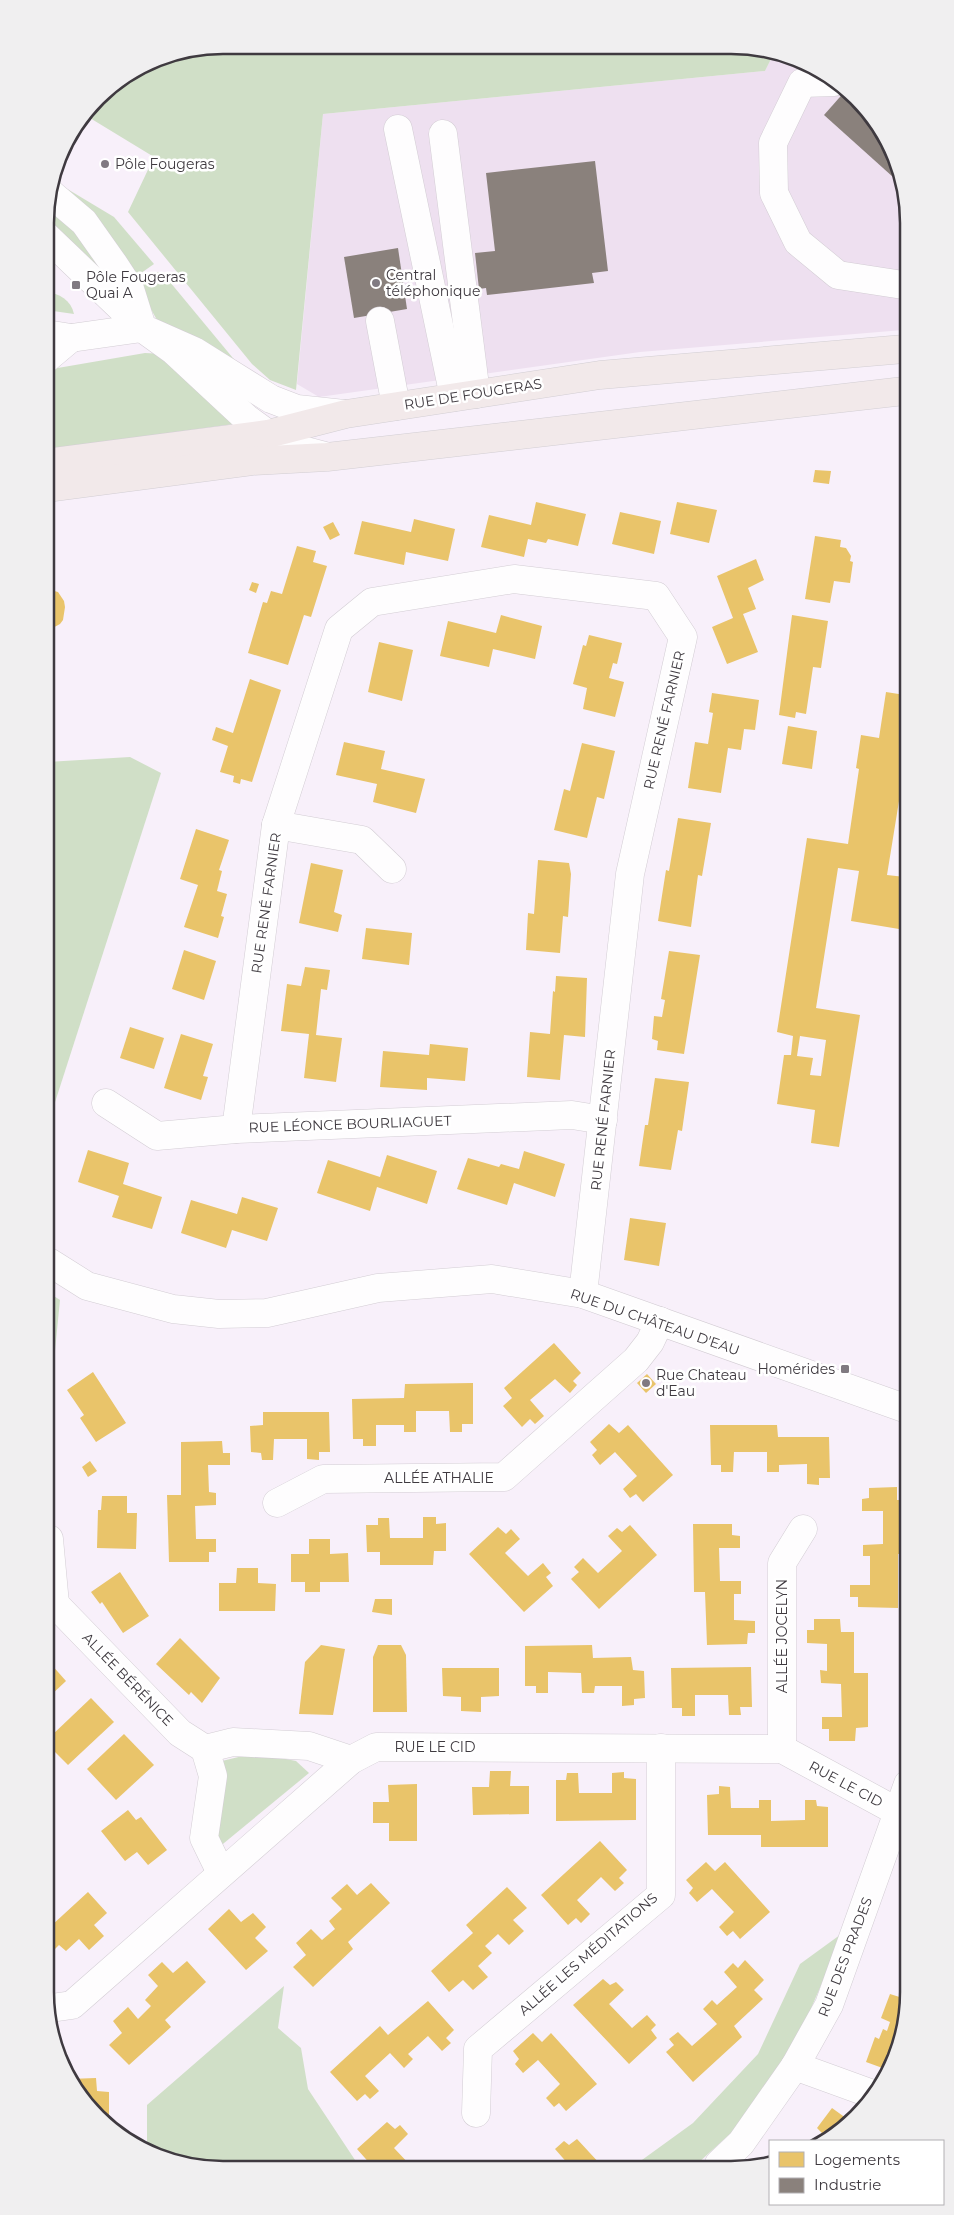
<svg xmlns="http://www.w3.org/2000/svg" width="954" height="2215" viewBox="0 0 954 2215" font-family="Montserrat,sans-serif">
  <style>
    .built { fill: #eee0f0 }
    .green { fill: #d0dfc7 }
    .homes { fill: #e9c46a; fill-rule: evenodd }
    .industry { fill: #8a817c }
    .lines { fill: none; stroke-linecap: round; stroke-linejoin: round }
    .minor-casing { stroke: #d3cdd4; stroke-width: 29 }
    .major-casing { stroke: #d2ced3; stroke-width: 29 }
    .minor { stroke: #fefdfe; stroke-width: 28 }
    .major { stroke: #f2e9ea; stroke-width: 28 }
    .poi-dot { fill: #807a81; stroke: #fff; stroke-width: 2 }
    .labels { text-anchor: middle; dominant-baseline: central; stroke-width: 5; stroke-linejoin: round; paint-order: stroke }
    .poi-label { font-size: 14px; fill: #3f3a40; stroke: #fff; text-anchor: start }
    .street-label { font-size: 14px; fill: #3f3a40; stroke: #fff }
    .rim { fill: none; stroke: #3f3a40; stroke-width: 2.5 }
  </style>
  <rect width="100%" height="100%" fill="#f8f0fa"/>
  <!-- built -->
  <path class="built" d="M774 53 849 89 885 134 903 177V330L640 352 319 397 297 384 323 114 765 71Z"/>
  <!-- green -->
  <g class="green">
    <path d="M223 45 765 48 774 53 765 71 323 114 296 390 270 380 252 364 128 212 154 157 85 115 105 89 155 58Z"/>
    <path d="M54 181 114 217 154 264 134 278Z"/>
    <path d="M47 205 69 222 116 283 45 224Z"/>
    <path d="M157 272H160L165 276 242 369 157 320 138 286Z"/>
    <path d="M46 292C59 293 71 300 74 314L46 310Z"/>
    <path d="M145 353 165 354 234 424 46 450V370Z"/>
    <path d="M130 757 161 773 48 1124 47 762Z"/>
    <path d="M49 1293 60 1300 49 1411Z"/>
    <path d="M255 1753 296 1761 309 1773 218 1848 211 1832 222 1761Z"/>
    <path d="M844 1932 797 2041 731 2133 697 2164 635 2165 693 2123 758 2054 800 1964Z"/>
    <path d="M284 1986 278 2028 301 2048 308 2089 359 2166 189 2167 147 2146V2105Z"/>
  </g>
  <!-- homes -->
  <g class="homes">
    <path d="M815 470 831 471 829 484 813 482Z"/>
    <path d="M536 502 586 514 578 546 548 539 546 543 528 539 524 557 481 547 489 515 531 525Z"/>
    <path d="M677 502 717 510 709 543 670 534Z"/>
    <path d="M620 512 661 521 654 554 612 544Z"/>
    <path d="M414 519 455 529 448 561 406 552 404 565 354 554 362 521 411 532Z"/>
    <path d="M333 522 340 535 330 540 323 527Z"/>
    <path d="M815 536 841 540 840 547 846 548 851 556 850 561 853 562 850 583 834 581 830 603 805 599Z"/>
    <path d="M297 546 316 551 313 562 327 566 311 617 304 615 288 665 248 653 263 602 267 603 271 591 282 594Z"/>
    <path d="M756 559 764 580 748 588 756 609 743 614 758 652 727 664 712 627 733 618 717 576Z"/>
    <path d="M252 582 259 584 256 593 249 590Z"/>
    <path d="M47 589 58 592 64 601 65 607 63 620 60 624 47 631Z"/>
    <path d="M501 615 542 626 535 659 493 649 489 667 440 656 448 621 496 633Z"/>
    <path d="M792 615 828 621 821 668 813 667 806 714 796 712 795 718 779 715Z"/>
    <path d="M589 635 622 643 617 664 613 663 609 678 624 682 615 717 583 709 587 688 573 684 583 645 586 646Z"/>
    <path d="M379 642 413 650 402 701 368 692Z"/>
    <path d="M250 679 281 690 252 782 241 779 240 784 233 782 234 776 220 772 228 746 212 740 216 727 233 733Z"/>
    <path d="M886 692 905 695V764L887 875 905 877V930L851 921 859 871 838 868 816 1008 860 1015 839 1147 811 1143 815 1110 777 1104 784 1055H791L793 1036 777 1032 807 838 848 844 859 769 856 768 861 735 879 738ZM800 1036 826 1040 821 1076 810 1075 813 1058 797 1056Z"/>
    <path d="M712 693 759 700 755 730 744 729 741 750 728 748 721 793 688 788 695 742 708 744 713 713 709 712Z"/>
    <path d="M788 726 817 731 812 769 782 764Z"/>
    <path d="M344 742 385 751 381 769 425 779 416 813 373 802 377 784 336 775Z"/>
    <path d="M582 743 615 751 604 799 597 797 587 838 554 830 564 789 570 791Z"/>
    <path d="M678 818 711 823 702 876 698 875 691 927 658 921 666 870 669 871Z"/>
    <path d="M196 829 229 840 219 870 222 871 217 891 227 894 221 916 224 917 218 938 184 927 198 885 180 879Z"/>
    <path d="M538 860 569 863 571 874 568 917 563 916 560 953 526 950 528 913 534 914Z"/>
    <path d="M311 863 343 870 334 912 342 915 338 932 299 923Z"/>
    <path d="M366 928 412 933 409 965 362 959Z"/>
    <path d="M184 950 216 961 204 1000 172 989Z"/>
    <path d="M669 951 700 955 684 1054 657 1050 658 1041 652 1039 654 1016 662 1017 665 1000 661 999Z"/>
    <path d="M305 967 330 970 327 990 321 989 316 1035 342 1038 336 1082 304 1078 309 1034 281 1031 287 984 301 986Z"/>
    <path d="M556 976 587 978 585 1037 564 1035 560 1080 527 1077 530 1032 550 1034 553 991 555 992Z"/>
    <path d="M130 1027 164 1038 154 1069 120 1058Z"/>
    <path d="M181 1034 213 1044 203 1076 208 1077 201 1100 164 1088Z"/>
    <path d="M430 1044 468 1048 465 1081 427 1078V1090L380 1087 383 1051 429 1055Z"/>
    <path d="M655 1078 689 1082 682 1131 678 1130 671 1170 639 1166 645 1125H648Z"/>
    <path d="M88 1150 129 1163 123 1184 162 1197 152 1229 112 1217 119 1196 78 1182Z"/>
    <path d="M524 1151 565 1164 555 1197 514 1183 507 1205 457 1189 468 1158 499 1167 501 1164 519 1169Z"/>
    <path d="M387 1155 437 1171 427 1204 377 1187 370 1211 317 1193 328 1160 380 1177Z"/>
    <path d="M242 1197 278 1208 267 1241 232 1230 226 1248 181 1233 191 1200 237 1214Z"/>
    <path d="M630 1218 666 1223 659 1266 624 1260Z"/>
    <path d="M554 1343 581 1373 573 1381 577 1385 570 1393 555 1379 530 1400 544 1416 535 1424 530 1419 522 1427 503 1406 512 1398 504 1388Z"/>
    <path d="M93 1372 126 1423 96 1442 80 1418 84 1415 67 1390Z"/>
    <path d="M647 1374 656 1384 646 1393 637 1383Z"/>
    <path d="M473 1383V1424H462V1432H450L449 1411H416V1432H404V1425H376V1446H363V1439H353L352 1399 404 1398 405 1384Z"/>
    <path d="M263 1412H329L330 1452H319V1460L307 1459V1439H274L273 1460H262L261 1453 251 1452 250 1426 263 1425Z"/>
    <path d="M609 1424 619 1433 628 1425 673 1475 643 1502 636 1494 630 1498 623 1489 637 1476 615 1452 600 1465 592 1455 597 1450 590 1442Z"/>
    <path d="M710 1425H777L778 1437H829L830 1478H819V1485L807 1484V1464L779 1465V1472H767V1452H734L733 1472H721V1465H711Z"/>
    <path d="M222 1441 223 1453H230V1465H208L209 1492 216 1493V1505L195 1506 196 1539H216V1552H209V1562H169L167 1495H181V1442Z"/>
    <path d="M90 1461 97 1471 88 1477 82 1467Z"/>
    <path d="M897 1487V1500H907V1554H898V1608L858 1607V1597H850V1585H870V1556H863V1545L883 1544V1511H862V1499L869 1498V1488Z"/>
    <path d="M102 1496H127V1513H137L136 1549 97 1548 98 1510H101Z"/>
    <path d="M423 1517H436V1524L446 1523V1551H434L433 1565H380V1552H367L366 1525H378V1518H389L390 1538H423Z"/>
    <path d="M693 1524H732V1535L740 1536V1548H719L720 1581H741V1594H734V1620L755 1621V1633H748L747 1644 707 1645 705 1592H694Z"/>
    <path d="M630 1525 657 1555 599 1609 571 1579 579 1572 574 1567 583 1558 598 1573 622 1551 608 1536 617 1528 622 1532Z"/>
    <path d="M498 1527 506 1534 511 1529 520 1539 505 1553 528 1576 543 1563 551 1573 546 1577 553 1586 524 1612 469 1554Z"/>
    <path d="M309 1539H330V1554L348 1553 349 1582H320V1592H305V1582H291V1554H309Z"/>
    <path d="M237 1568H258V1583L276 1584 275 1611H219V1583H236Z"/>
    <path d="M120 1572 149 1616 123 1633 102 1602 100 1604 91 1592Z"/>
    <path d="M375 1599H392V1615L372 1612Z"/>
    <path d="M814 1619H840L841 1632H854V1673H868V1727L856 1728 855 1741H829V1729H822V1717H842L841 1684 821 1683 820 1670 827 1671V1644L807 1643V1630H814Z"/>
    <path d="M180 1638 220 1678 202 1703 191 1692 189 1695 156 1664Z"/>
    <path d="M321 1645 345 1649 333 1715 299 1714 305 1662Z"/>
    <path d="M378 1645H401L406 1655 407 1712H373V1657Z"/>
    <path d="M592 1645 593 1658 631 1657 633 1670 644 1671 645 1698 634 1699V1705L622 1706V1686H595L594 1693H582L581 1673 548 1672V1693H536V1686H525V1646Z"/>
    <path d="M50 1663 66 1681 50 1696Z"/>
    <path d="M751 1667 752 1707H740L741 1715H729L728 1695H695V1716H682V1708H672L671 1668Z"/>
    <path d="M442 1668H499V1696L481 1697V1712L461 1711V1697L443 1696Z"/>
    <path d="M91 1698 114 1722 68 1765 50 1747V1737Z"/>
    <path d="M124 1734 154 1765 116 1800 87 1769Z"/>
    <path d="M490 1771H511L510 1786H529V1814L473 1815 472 1787H489Z"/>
    <path d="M624 1772V1778L636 1779V1820L556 1821V1780H566L567 1773H578L579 1793H612V1773Z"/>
    <path d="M417 1784V1841H389V1823H373V1802H389L388 1785Z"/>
    <path d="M719 1786 730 1787 731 1808H759V1800H771V1821L805 1820V1800H816L817 1806 828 1807V1847H761V1835H708L707 1795 719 1794Z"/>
    <path d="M128 1810 136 1820 141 1817 167 1850 148 1865 137 1852 125 1861 101 1831Z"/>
    <path d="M600 1841 627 1870 619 1878 624 1883 615 1891 601 1877 577 1900 590 1914 581 1923 576 1918 568 1925 541 1895Z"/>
    <path d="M706 1862 715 1871 725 1862 770 1912 740 1939 733 1931 727 1936 719 1927 734 1912 712 1889 697 1902 689 1893 693 1888 686 1880Z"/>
    <path d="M371 1883 390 1903 348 1942 353 1949 313 1987 293 1967 306 1955 296 1943 311 1929 322 1940 335 1929 329 1921 342 1909 331 1898 347 1884 357 1895Z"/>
    <path d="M507 1887 527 1908 513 1920 524 1931 509 1945 498 1934 485 1946 492 1953 478 1966 488 1977 473 1990 463 1980 449 1992 431 1971 473 1933 466 1925Z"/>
    <path d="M88 1892 107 1913 94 1925 104 1936 89 1950 79 1939 66 1951 59 1945 51 1953V1926Z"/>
    <path d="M229 1909 241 1922 253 1913 266 1927 255 1938 268 1951 246 1970 208 1929Z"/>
    <path d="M908 1944 909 1967 901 1965Z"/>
    <path d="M745 1960 764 1980 754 1990 763 1999 734 2026 742 2037 693 2082 666 2052 674 2045 669 2039 678 2032 692 2046 717 2024 703 2009 712 2000 717 2005 737 1987 724 1972 733 1963 738 1968Z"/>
    <path d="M187 1961 206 1982 165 2020 171 2027 129 2065 109 2045 122 2033 113 2021 128 2007 138 2019 151 2006 145 2000 158 1986 148 1975 162 1962 173 1973Z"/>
    <path d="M603 1979 610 1985 616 1982 624 1990 609 2004 632 2028 647 2015 656 2025 651 2030 657 2038 629 2064 573 2005Z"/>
    <path d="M890 1994 909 2000V2003L899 2049 888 2070 866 2062 875 2037 879 2039 883 2029 887 2031 890 2022 881 2018Z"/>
    <path d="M428 2001 454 2030 446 2038 451 2043 442 2051 428 2036 408 2054 413 2059 404 2068 390 2053 365 2076 379 2091 370 2099 365 2094 357 2101 330 2072 380 2026 388 2035Z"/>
    <path d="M533 2033 542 2042 551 2033 597 2084 566 2111 559 2103 554 2107 546 2098 560 2084 538 2060 523 2073 515 2064 519 2059 513 2051Z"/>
    <path d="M96 2078 97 2091 109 2092V2128L105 2126 69 2081V2079Z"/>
    <path d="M832 2108 850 2121 830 2140 815 2141 822 2133 817 2128Z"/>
    <path d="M387 2122 395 2129 400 2125 408 2134 394 2148 411 2166H372L357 2149Z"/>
    <path d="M577 2139 601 2165H569L555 2149 564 2141 569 2145Z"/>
  </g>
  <!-- industry -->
  <g class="industry">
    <path d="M847 89 885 134 903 177V186L824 115Z"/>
    <path d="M595 161 608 271 592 273 594 283 487 295 486 288 479 289 475 253 495 251 486 173Z"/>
    <path d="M398 248 407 309 354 318 344 257Z"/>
  </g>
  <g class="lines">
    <!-- minor casing -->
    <g class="minor-casing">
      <g id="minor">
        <path d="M834 82 802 83 773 143 774 193 798 242 838 275 903 285"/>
        <path d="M398 129 454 397"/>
        <path d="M443 134 476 394"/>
        <path d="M50 193 84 222 113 263 130 289 140 321"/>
        <path d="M45 235 142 328 174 351 246 418 268 434 291 447 325 456"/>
        <path d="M380 321 396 406"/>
        <path d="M46 334 71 338 142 328 194 351 271 399 297 409 344 414"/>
        <path d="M46 359 71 338"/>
        <path d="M276 825 362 840 392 869"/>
        <path d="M106 1103 157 1136 236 1129 572 1115 603 1120"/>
        <path d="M236 1129 276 825 339 629 372 602 514 579 656 596 683 637 630 874 583 1294"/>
        <path d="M49 1262 87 1286 173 1309 219 1314 267 1313 378 1288 492 1279 583 1294 907 1409"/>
        <path d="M277 1503 323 1479 504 1477 636 1360 650 1342 660 1321"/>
        <path d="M49 1539 55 1604"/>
        <path d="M50 1608 55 1604 180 1733 205 1749 233 1742 309 1746 351 1760"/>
        <path d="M205 1749 213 1776 204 1838 221 1873"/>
        <path d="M782 1749V1563L803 1529"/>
        <path d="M51 2008 72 2005 351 1760 376 1747 782 1749 898 1812"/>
        <path d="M795 2066 875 2095"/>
        <path d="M476 2113 478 2049 661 1895V1748"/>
        <path d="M719 2164 741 2143 795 2066 829 2005 908 1784"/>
      </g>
    </g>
    <!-- major casing -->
    <g class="major-casing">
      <g id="major">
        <path d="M46 463 268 434 346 414 600 375 904 349"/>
        <path d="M46 488 252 461 327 457 904 391"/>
      </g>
    </g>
    <!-- minor -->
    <use href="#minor" class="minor"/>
    <!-- major -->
    <use href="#major" class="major"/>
  </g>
  <!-- markers -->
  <g class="poi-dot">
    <circle cx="105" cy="164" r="5"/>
    <circle cx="376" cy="283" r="5"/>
    <rect x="71" y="280" width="10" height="10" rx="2.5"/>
    <rect x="840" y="1364" width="10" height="10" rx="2.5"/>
    <circle cx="646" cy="1383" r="5"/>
  </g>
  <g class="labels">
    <!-- poi labels -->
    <g class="poi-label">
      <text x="115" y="164">Pôle Fougeras</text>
      <text x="386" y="275">Central<tspan x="386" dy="16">téléphonique</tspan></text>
      <text x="86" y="277">Pôle Fougeras<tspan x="86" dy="16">Quai A</tspan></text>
      <text x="835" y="1369" text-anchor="end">Homérides</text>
      <text x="656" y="1375">Rue Chateau<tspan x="656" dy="16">d'Eau</tspan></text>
    </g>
    <!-- street labels -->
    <g class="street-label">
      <text transform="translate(473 394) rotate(-9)">RUE DE FOUGERAS</text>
      <text transform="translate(664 720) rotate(-77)">RUE RENÉ FARNIER</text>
      <text transform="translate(266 903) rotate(-82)">RUE RENÉ FARNIER</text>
      <text transform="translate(603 1120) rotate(-84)">RUE RENÉ FARNIER</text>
      <text transform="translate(350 1124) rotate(-2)">RUE LÉONCE BOURLIAGUET</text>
      <text transform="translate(655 1322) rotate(19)">RUE DU CHÂTEAU D'EAU</text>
      <text x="439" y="1478">ALLÉE ATHALIE</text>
      <text transform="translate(782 1636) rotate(-90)">ALLÉE JOCELYN</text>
      <text transform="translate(128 1679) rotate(46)">ALLÉE BÉRÉNICE</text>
      <text x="435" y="1747">RUE LE CID</text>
      <text transform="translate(846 1784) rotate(28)">RUE LE CID</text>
      <text transform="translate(588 1954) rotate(-41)">ALLÉE LES MÉDITATIONS</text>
      <text transform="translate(845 1957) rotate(-69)">RUE DES PRADES</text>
    </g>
  </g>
  <!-- crop -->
  <path d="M0 0H954V2215H0ZM223 54H731A169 169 0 0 1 900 223V1992A169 169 0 0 1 731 2161H223A169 169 0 0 1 54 1992V223A169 169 0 0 1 223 54Z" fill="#f0eff0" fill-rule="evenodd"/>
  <path class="rim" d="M223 54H731A169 169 0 0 1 900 223V1992A169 169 0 0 1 731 2161H223A169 169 0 0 1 54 1992V223A169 169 0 0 1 223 54Z"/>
  <!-- legend -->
  <rect x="769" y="2140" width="175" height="65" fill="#ffffff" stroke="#b2b0b3"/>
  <rect x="779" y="2152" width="25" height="15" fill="#e9c46a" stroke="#b2b0b3"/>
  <text x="814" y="2165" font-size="15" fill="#3f3a40">Logements</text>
  <rect x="779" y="2178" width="25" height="15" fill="#8a817c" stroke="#b2b0b3"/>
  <text x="814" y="2190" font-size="15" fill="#3f3a40">Industrie</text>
</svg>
